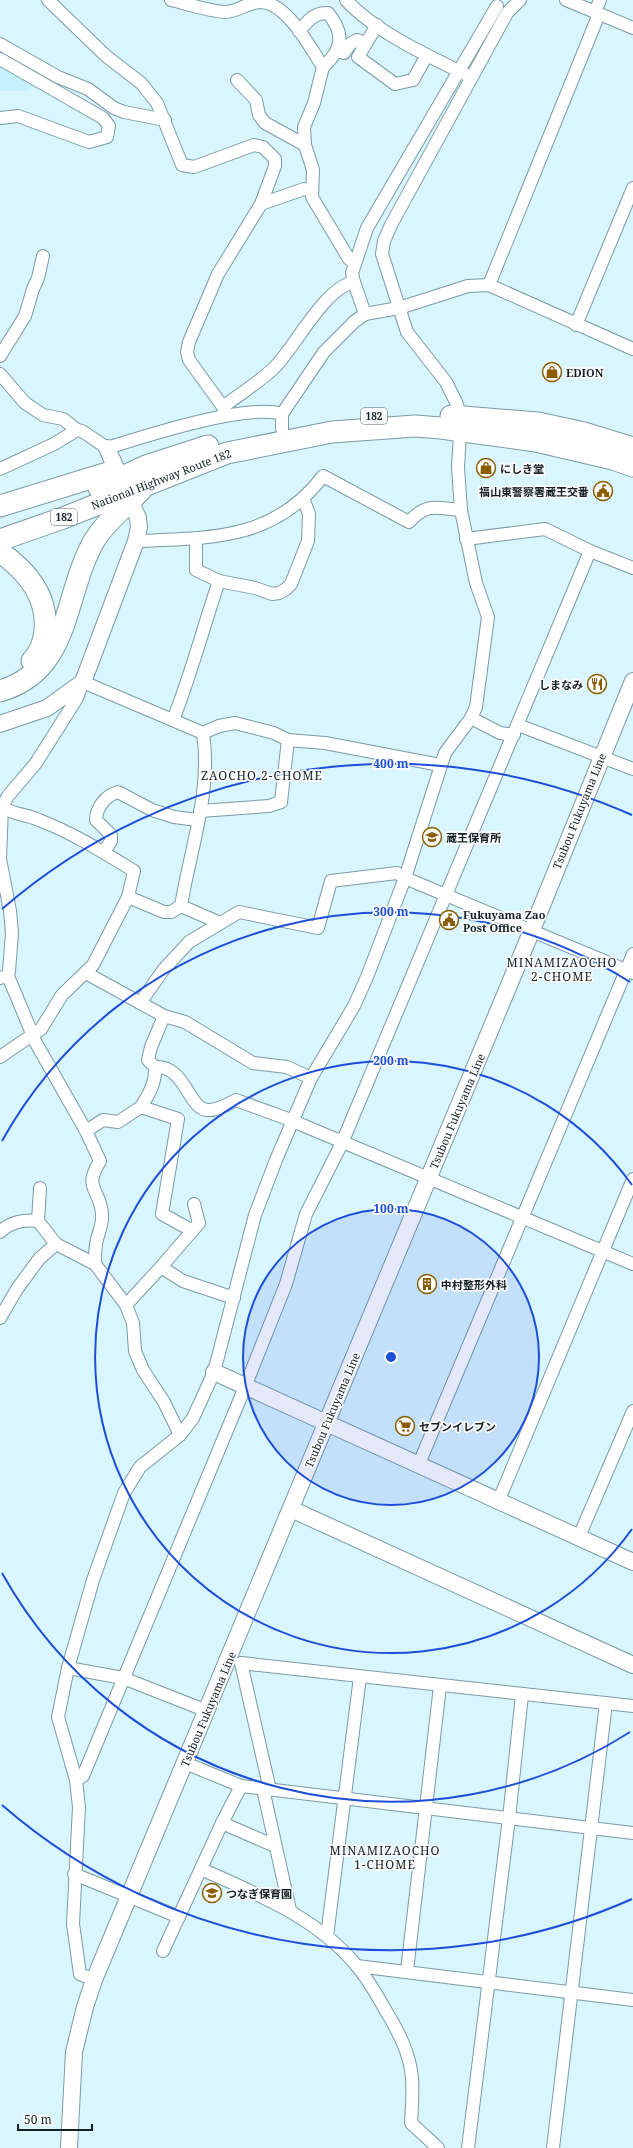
<svg xmlns="http://www.w3.org/2000/svg" width="633" height="2148" viewBox="0 0 633 2148" font-family="'Noto Serif','Noto Sans JP',serif">
  <style>
    .built { fill: #c4f0ff }
    .lines { fill: none; stroke-linecap: round; stroke-linejoin: round }
    .street-casing { stroke: #799aa5; stroke-width: 14 }
    .secondary-casing { stroke: #799aa5; stroke-width: 18 }
    .highway-casing { stroke: #799aa5; stroke-width: 23 }
    .street { stroke: #fff; stroke-width: 12 }
    .secondary { stroke: #fff; stroke-width: 16 }
    .highway { stroke: #fff; stroke-width: 21 }
    .ring { fill: none; stroke: #1d4ed8; stroke-width: 2 }
    .labels { text-anchor: middle; dominant-baseline: central; stroke-width: 3.5; stroke-linejoin: round; paint-order: stroke }
    .shield { fill: #fcfcfc; stroke: #596265; stroke-width: 1 }
    .shield-label { font-size: 10px; font-weight: bold; fill: #132024 }
    .poi-label { font-size: 11px; font-weight: bold; fill: #132024; stroke: #fcfcfc; text-anchor: start }
    .street-label { font-size: 11px; fill: #132024; stroke: #fcfcfc }
    .neighbourhood-label { font-size: 12px; letter-spacing: 1px; fill: #132024; stroke: #fcfcfc }
    .centre { fill: #1d4ed8; stroke: #fcfcfc; stroke-width: 2 }
    .ring-label { font-size: 12px; text-anchor: middle; font-weight: bold; fill: #1d4ed8; stroke: #fcfcfc; stroke-width: 3.5; stroke-linejoin: round; paint-order: stroke }
  </style>
  <rect width="100%" height="100%" fill="#d9f5fe"/>
  <!-- built -->
  <path class="built" d="M0 49 41 77 29 91H0Z"/>
  <g class="lines">
    <!-- street casing -->
    <g class="street-casing">
      <g id="street">
        <path d="M48 0 106 56 141 83 157 103 182 165 194 167 254 145 263 147 275 159V166L261 204 218 274 189 342 187 352 189 360 223 407 225 415"/>
        <path d="M171 0C188 4 208 11 225 12 237 12 248 2 261 2 287 3 310 47 323 67L314 103 304 127 305 145 313 170 312 197 349 259 355 263"/>
        <path d="M346 0C374 31 428 56 465 74"/>
        <path d="M566 0 595 12 600 0"/>
        <path d="M595 12 633 28"/>
        <path d="M377 25 358 57 395 84 413 80 427 55"/>
        <path d="M299 31C307 22 314 12 328 13 345 34 343 49 323 67"/>
        <path d="M0 44 58 77 88 89 114 108 124 112 165 120"/>
        <path d="M337 51 344 53 350 44 357 40 366 43"/>
        <path d="M0 59 103 118 109 126 107 137 89 142 18 116 0 118"/>
        <path d="M237 80 256 100 259 115 265 123 305 145"/>
        <path d="M261 204 304 189 312 191"/>
        <path d="M489 285 599 14"/>
        <path d="M365 314 354 282 352 273 367 228 497 6"/>
        <path d="M576 325 633 188"/>
        <path d="M0 356 25 316 33 289 38 278 43 256"/>
        <path d="M0 374 25 403 43 415 63 419 77 430"/>
        <path d="M223 407C240 394 259 382 274 368 296 346 324 288 354 282"/>
        <path d="M282 429V414L324 352 354 322 365 314 399 308 468 286 489 285 633 349"/>
        <path d="M0 469 54 444 77 430 82 431 107 448C145 436 247 403 282 414"/>
        <path d="M196 539V570L219 581 255 588 272 594 279 593 286 589 291 584 308 541 309 514 303 498"/>
        <path d="M466 539 545 529 590 551 633 568"/>
        <path d="M136 541C209 538 274 541 323 476L409 522C427 502 436 508 461 510"/>
        <path d="M471 718 500 733 514 735"/>
        <path d="M173 720C191 675 203 628 219 581"/>
        <path d="M518 725 633 769"/>
        <path d="M203 733C212 791 190 850 181 906L220 923"/>
        <path d="M200 811 269 806 281 802 288 740"/>
        <path d="M104 852 111 841V835L96 820C96 808 106 795 118 792L152 810 174 817 198 820"/>
        <path d="M128 897 164 912H171L181 906"/>
        <path d="M86 973 164 1016 185 1022 253 1063 287 1067 311 1078"/>
        <path d="M8 976 36 1043 86 1131 100 1161C82 1190 101 1188 102 1215 103 1223 99 1232 97 1239 95 1247 95 1256 95 1264"/>
        <path d="M0 978 8 976 9 971 12 933 10 911 0 859 2 807 8 796 36 763 77 698 83 682 203 733 219 726 235 723 274 733 288 740 325 743 440 765"/>
        <path d="M140 1003 164 969 189 942 239 912 318 928 331 881 397 873 405 878 633 973"/>
        <path d="M0 1057 41 1029 62 995 93 965 128 897 134 871C103 852 73 833 39 820 26 814 14 815 2 807"/>
        <path d="M155 1067C185 1065 188 1108 207 1110 217 1111 228 1104 236 1100L288 1119 633 1264"/>
        <path d="M141 1107C149 1094 156 1083 155 1067L148 1060 151 1047 164 1016"/>
        <path d="M86 1131 103 1120 118 1122 141 1107 178 1119 162 1214 191 1230"/>
        <path d="M40 1188 38 1221 56 1244 95 1264 126 1305 133 1323 135 1351 143 1370 164 1402 180 1435"/>
        <path d="M0 1232C10 1222 25 1219 38 1221"/>
        <path d="M161 1267 199 1223 194 1204"/>
        <path d="M126 1305 161 1267 183 1281 234 1298"/>
        <path d="M0 1318 17 1289 39 1259 56 1244"/>
        <path d="M418 1466 633 954"/>
        <path d="M498 1502 633 1179"/>
        <path d="M578 1539 633 1411"/>
        <path d="M68 1668 123 1678 207 1711"/>
        <path d="M76 1780 83 1776 245 1387 286 1284 306 1214 342 1143 590 551"/>
        <path d="M241 1786 633 1833"/>
        <path d="M263 1789 290 1910"/>
        <path d="M270 1790 241 1663 633 1706"/>
        <path d="M222 1823 275 1846"/>
        <path d="M201 1869C257 1894 316 1917 356 1965 368 1979 377 1995 386 2011 398 2031 410 2053 412 2078 413 2092 412 2108 411 2123L438 2148"/>
        <path d="M74 1874 179 1917"/>
        <path d="M327 1936 360 1677"/>
        <path d="M163 1951 222 1823 241 1786 185 1763"/>
        <path d="M357 1966 633 2000"/>
        <path d="M407 1971 440 1686"/>
        <path d="M94 1980 80 1974 73 1924 79 1807 76 1780 58 1717 68 1668 93 1580 124 1493 140 1467 180 1435 193 1418 214 1372 255 1215 276 1160 311 1078 354 1006 367 977 405 878 445 753 471 718 476 707 488 617 476 583 461 510 458 467 461 417 456 402 446 382 407 332 382 254 384 241 391 225 507 13 520 0"/>
        <path d="M468 2148 509 1818 522 1695"/>
        <path d="M553 2148 606 1703"/>
      </g>
    </g>
    <!-- secondary casing -->
    <g class="secondary-casing">
      <g id="secondary">
        <path d="M0 724 47 708 83 682 136 541 139 527 138 518 107 448"/>
        <path d="M214 1372 633 1562"/>
        <path d="M291 1509 633 1665"/>
        <path d="M69 2148 74 2052 85 2007 94 1980 532 930 633 681"/>
      </g>
    </g>
    <!-- highway casing -->
    <g class="highway-casing">
      <g id="highway">
        <path d="M451 416 538 423 584 433 633 448"/>
        <path d="M99 488 146 466 208 446"/>
        <path d="M0 506 114 471"/>
        <path d="M0 540 63 518 227 453 332 432 415 426 441 428 536 441 613 459 633 466"/>
        <path d="M0 552C27 571 48 596 45 630 44 641 40 653 32 661"/>
        <path d="M0 691C72 670 63 595 94 541 106 521 125 507 141 490"/>
      </g>
    </g>
    <!-- street -->
    <use href="#street" class="street"/>
    <!-- secondary -->
    <use href="#secondary" class="secondary"/>
    <!-- highway -->
    <use href="#highway" class="highway"/>
  </g>
  <!-- distance rings -->
  <circle cx="391" cy="1357" r="148" fill="#1d4ed8" fill-opacity=".12"/>
  <g class="ring">
    <circle cx="391" cy="1357" r="148"/>
    <path d="M632 1529A296 296 0 1 1 632 1185"/>
    <path d="M630 1732A445 445 0 0 1 2 1573M2 1141A445 445 0 0 1 630 982"/>
    <path d="M632 1899A593 593 0 0 1 2 1805M2 909A593 593 0 0 1 632 815"/>
  </g>
  <!-- icons -->
  <defs>
    <g id="shop-ring" transform="scale(1)"><circle r="9.5" fill="#fcfcfc" stroke="#8a5e00" stroke-width="1.5"/><path d="M-5-2.5h2.3a2.7 3.5 0 0 1 5.4 0H5L5.5 6h-11ZM-1.5-2.5h3a1.5 2.3 0 0 0-3 0Z" fill="#8a5e00"/></g>
    <g id="civic-ring" transform="scale(1)"><circle r="9.5" fill="#fcfcfc" stroke="#8a5e00" stroke-width="1.5"/><path d="M-.6-6.5H3V-4.5H.6V-3L4-1V1h2V6H-6V1h2V-1L-.6-3ZM-1.2 2.5V6h2.4V2.5Z" fill="#8a5e00"/></g>
    <g id="restaurant-ring" transform="scale(1)"><circle r="9.5" fill="#fcfcfc" stroke="#8a5e00" stroke-width="1.5"/><path d="M-5-6h1v4h1v-4h1v4h1v-4h1v5L-1.5 .5V6h-2V.5L-5-1ZM5-6V6H3V1.5H1.5Q1.5-4 5-6Z" fill="#8a5e00"/></g>
    <g id="school-ring" transform="scale(1)"><circle r="9.5" fill="#fcfcfc" stroke="#8a5e00" stroke-width="1.5"/><path d="M0-5L7-2L0 1L-7-2ZM-4 1L0 2.5L4 1V4Q0 6-4 4Z" fill="#8a5e00"/></g>
    <g id="building-ring" transform="scale(1)"><circle r="9.5" fill="#fcfcfc" stroke="#8a5e00" stroke-width="1.5"/><path d="M-4-6H4V6H1V3H-1V6H-4ZM-2.5-4.3h1.7v1.8h-1.7ZM.8-4.3h1.7v1.8H.8ZM-2.5-1h1.7V.8h-1.7ZM.8-1h1.7V.8H.8Z" fill="#8a5e00"/></g>
    <g id="supermarket-ring" transform="scale(1)"><circle r="9.5" fill="#fcfcfc" stroke="#8a5e00" stroke-width="1.5"/><path d="M-6-5.5h2.5l.6 2H6L4.5 2H-2.5L-4.4-4H-6ZM-1.5 3.2a1.3 1.3 0 1 0 .1 0ZM3 3.2a1.3 1.3 0 1 0 .1 0Z" fill="#8a5e00"/></g>
  </defs>
  <g fill-rule="evenodd">
    <use href="#shop-ring" x="552" y="372"/>
    <use href="#shop-ring" x="486" y="468"/>
    <use href="#civic-ring" x="603" y="491"/>
    <use href="#restaurant-ring" x="597" y="684"/>
    <use href="#school-ring" x="432" y="837"/>
    <use href="#civic-ring" x="449" y="920"/>
    <use href="#building-ring" x="427" y="1284"/>
    <use href="#supermarket-ring" x="405" y="1426"/>
    <use href="#school-ring" x="212" y="1893"/>
  </g>
  <g class="labels">
    <!-- shield labels -->
    <g class="shield">
      <rect x="361" y="408" width="26" height="16" rx="3"/>
      <rect x="51" y="509" width="26" height="16" rx="3"/>
    </g>
    <g class="shield-label">
      <text x="374" y="416">182</text>
      <text x="64" y="517">182</text>
    </g>
    <!-- poi labels -->
    <g class="poi-label">
      <text x="566" y="372">EDION</text>
      <text x="500" y="468">にしき堂</text>
      <text x="589" y="491" text-anchor="end">福山東警察署蔵王交番</text>
      <text x="583" y="684" text-anchor="end">しまなみ</text>
      <text x="446" y="837">蔵王保育所</text>
      <text x="463" y="914">Fukuyama Zao<tspan x="463" dy="13">Post Office</tspan></text>
      <text x="441" y="1284">中村整形外科</text>
      <text x="419" y="1426">セブンイレブン</text>
      <text x="226" y="1893">つなぎ保育園</text>
    </g>
    <!-- street labels -->
    <g class="street-label">
      <text transform="translate(161 479) rotate(-21)">National Highway Route 182</text>
      <text transform="translate(579 811) rotate(-68)">Tsubou Fukuyama Line</text>
      <text transform="translate(457 1111) rotate(-67)">Tsubou Fukuyama Line</text>
      <text transform="translate(332 1410) rotate(-67)">Tsubou Fukuyama Line</text>
      <text transform="translate(208 1709) rotate(-67)">Tsubou Fukuyama Line</text>
    </g>
    <!-- neighbourhood labels -->
    <g class="neighbourhood-label">
      <text x="262" y="775">ZAOCHO 2-CHOME</text>
      <text x="562" y="962">MINAMIZAOCHO<tspan x="562" dy="14">2-CHOME</tspan></text>
      <text x="385" y="1850">MINAMIZAOCHO<tspan x="385" dy="14">1-CHOME</tspan></text>
    </g>
  </g>
  <circle cx="391" cy="1357" r="6" class="centre"/>
  <g class="ring-label">
    <text x="391" y="768">400 m</text>
    <text x="391" y="916">300 m</text>
    <text x="391" y="1065">200 m</text>
    <text x="391" y="1213">100 m</text>
  </g>
  <!-- scale -->
  <path d="M18 2124v6h74v-6" fill="none" stroke="#132024" stroke-width="2"/>
  <text x="24" y="2124" font-size="12" fill="#132024" stroke="#fcfcfc" stroke-width="3" paint-order="stroke">50 m</text>
</svg>
